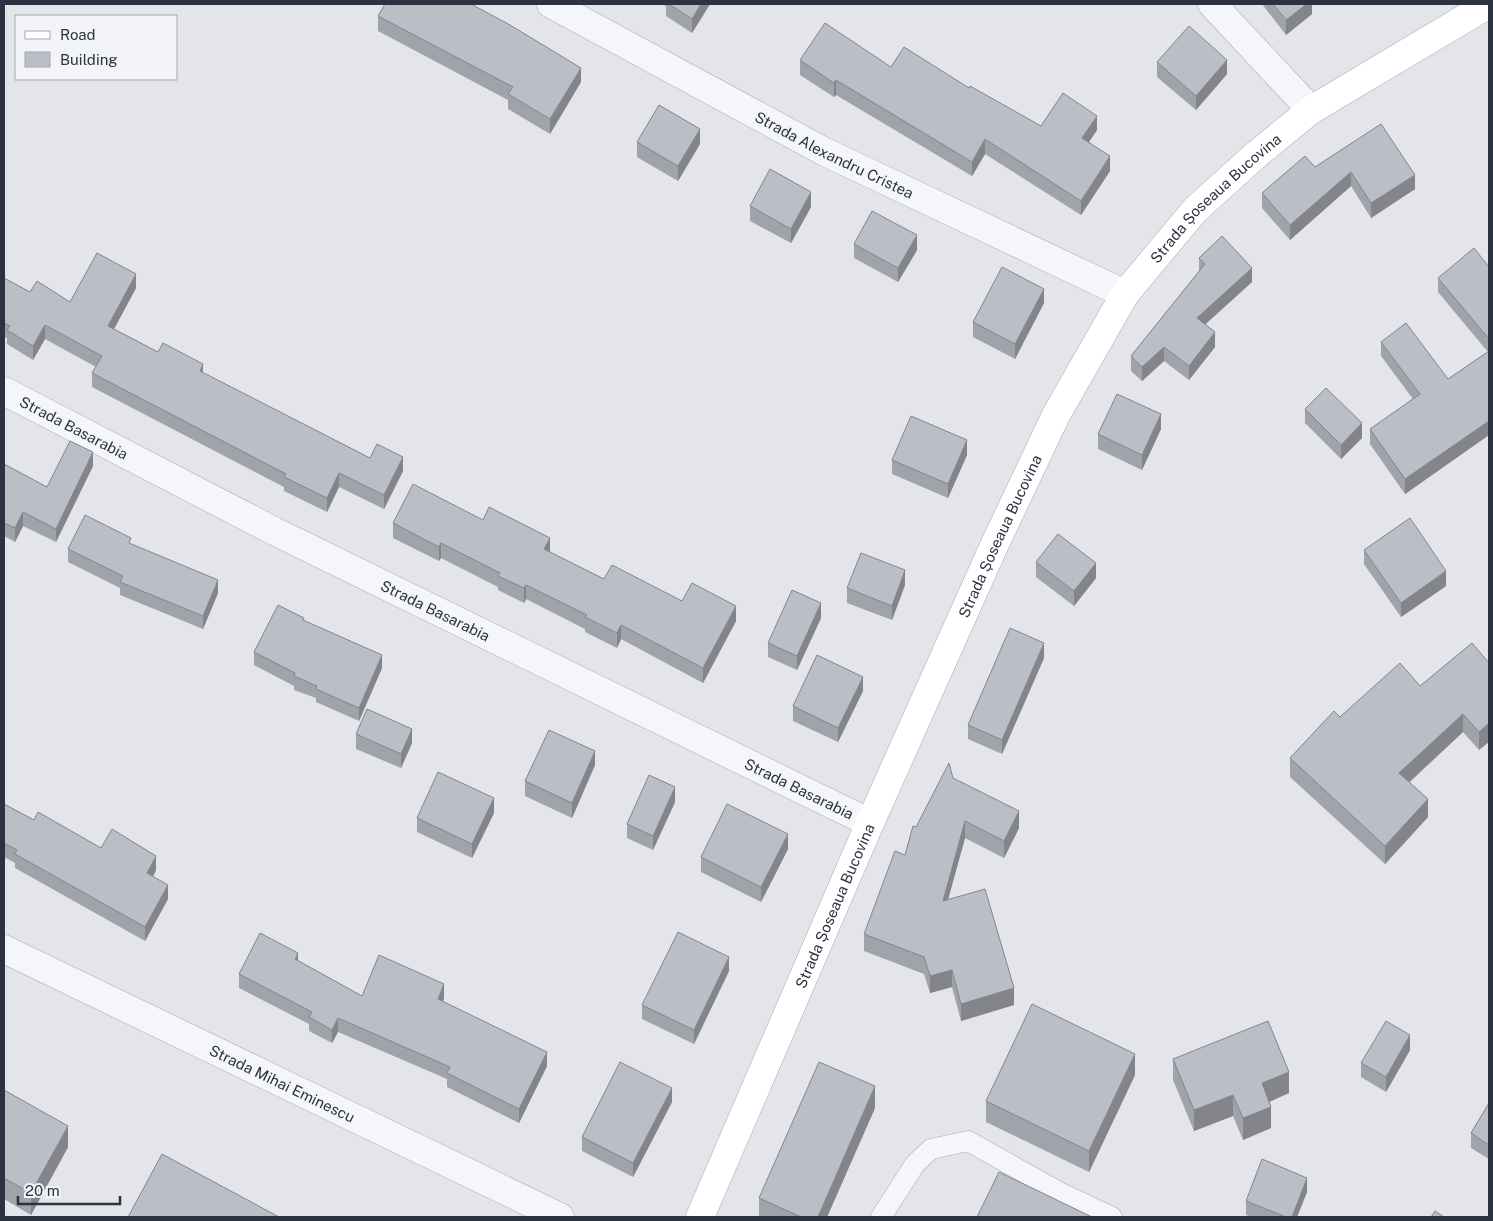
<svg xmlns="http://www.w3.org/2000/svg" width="1493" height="1221" viewBox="0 0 1493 1221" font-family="'Public Sans',sans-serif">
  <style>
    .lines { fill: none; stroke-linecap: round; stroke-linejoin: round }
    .service-casing { stroke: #a8acb4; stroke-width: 21 }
    .minor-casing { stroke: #a8acb4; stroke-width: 29 }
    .tertiary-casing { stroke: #a8acb4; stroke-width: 29 }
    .secondary-casing { stroke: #a8acb4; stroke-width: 29 }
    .service { stroke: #f5f6f9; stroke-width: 20 }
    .minor { stroke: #f5f6f9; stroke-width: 28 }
    .tertiary { stroke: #f5f6f9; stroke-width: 28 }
    .secondary { stroke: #fff; stroke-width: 28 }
    .wall { fill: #a1a3aa }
    .shaded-wall { fill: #83858b }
    .building { fill: #bbbec6; stroke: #83858b }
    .labels { text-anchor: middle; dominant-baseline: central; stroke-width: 4; stroke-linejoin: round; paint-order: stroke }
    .street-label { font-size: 15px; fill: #2c3241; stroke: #f3f4f7 }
  </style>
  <rect width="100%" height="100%" fill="#e3e5ea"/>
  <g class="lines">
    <!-- service casing -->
    <g class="service-casing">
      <path id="service" d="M881 1217 915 1164 931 1149 968 1141 1059 1192 1112 1217"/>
    </g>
    <!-- minor casing -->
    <g class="minor-casing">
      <g id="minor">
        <path id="s1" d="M551 4 825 152 1125 294"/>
        <path d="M1212 4 1311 110"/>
        <path id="s2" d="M4 391 274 531 870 823"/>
      </g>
    </g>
    <!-- tertiary casing -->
    <g class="tertiary-casing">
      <g id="tertiary">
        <path id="s3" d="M4 949 560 1217"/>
      </g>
    </g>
    <!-- secondary casing -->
    <g class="secondary-casing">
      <g id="secondary">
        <path id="s4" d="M700 1217 870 823 993 548 1056 415 1125 294 1195 210 1257 154 1311 110 1489 4"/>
      </g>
    </g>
    <!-- service -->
    <use href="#service" class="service"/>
    <!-- minor -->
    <use href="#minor" class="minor"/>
    <!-- tertiary -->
    <use href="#tertiary" class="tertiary"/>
    <!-- secondary -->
    <use href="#secondary" class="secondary"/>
  </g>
  <!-- wall -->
  <g class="wall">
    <path d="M661 4H710L692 33 666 16V6Z"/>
    <path d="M1262 4H1312V14L1286 35Z"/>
    <path d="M378 16 581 82 550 134 508 109V100L378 31Z"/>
    <path d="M800 60 891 67 969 88 1041 126 1097 130 1089 142 1110 171 1081 215 985 154 972 176 836 95 834 97 800 75Z"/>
    <path d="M1157 62 1227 74 1196 110 1157 77Z"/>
    <path d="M1381 124 1415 189 1371 218 1351 186 1290 240 1262 208V193L1315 167Z"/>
    <path d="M637 142 700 144 678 181 637 157Z"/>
    <path d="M750 206 811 207 791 243 750 221Z"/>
    <path d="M854 244 917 250 898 282 854 258Z"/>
    <path d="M1199 258 1252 282 1205 324 1215 347 1189 380 1164 361 1142 381 1131 371V356L1199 271Z"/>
    <path d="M1489 267V435L1405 494 1370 444V429L1413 399 1381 356V342L1448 379 1488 352 1438 292V278Z"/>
    <path d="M4 278 30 292 70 302 136 288 114 329 158 352 203 373 370 458 403 471 384 509 339 487 327 512 284 491V487L92 387V373L96 367 45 339 33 360 7 344V338L4 337Z"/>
    <path d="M1044 303 1015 359 973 337V322Z"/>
    <path d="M1305 409 1362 438 1341 459 1305 423Z"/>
    <path d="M1161 429 1142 470 1098 449V434Z"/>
    <path d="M967 455 948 498 892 474V460Z"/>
    <path d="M4 456V465L47 487 93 466 56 542 23 526 15 542 4 536Z"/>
    <path d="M483 520 604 579 682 601 736 621 703 683 621 639 617 648 585 632V629L526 599 524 603 498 590V587L441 558 439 561 393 538V523Z"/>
    <path d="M131 544 218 593 203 629 120 595V588L68 562V549Z"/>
    <path d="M1364 550 1446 586 1401 617 1364 564Z"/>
    <path d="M1036 562 1096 578 1074 606 1036 577Z"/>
    <path d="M905 585 892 620 847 603V588Z"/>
    <path d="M821 618 797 670 768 657V643Z"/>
    <path d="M304 620 382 668 359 721 316 702V698L294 690V686L254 665V652Z"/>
    <path d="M1044 658 1002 754 968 739V725Z"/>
    <path d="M1489 663 1479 750 1463 732 1410 782 1428 817 1385 864 1290 777V758L1340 717 1420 686Z"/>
    <path d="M863 691 838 742 793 721V706Z"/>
    <path d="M356 734 412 743 401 768 356 749Z"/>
    <path d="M595 765 572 818 525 796V781Z"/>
    <path d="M953 778 1019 828 1004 858 965 838 948 899 1014 1005 961 1021 952 987 930 993 924 974 864 951V934L905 855 916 827Z"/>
    <path d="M675 802 653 850 627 838V824Z"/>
    <path d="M4 804 34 820 101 848 156 870 153 877 168 899 145 941 15 868V863L4 857Z"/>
    <path d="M494 813 472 858 417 832V818Z"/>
    <path d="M788 849 761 902 701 872V857Z"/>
    <path d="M298 961 362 996 444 998 443 1001 547 1066 519 1123 447 1087V1079L338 1032 332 1043 309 1031V1024L239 988V974Z"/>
    <path d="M729 971 694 1044 642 1019V1005Z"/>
    <path d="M1410 1050 1386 1092 1361 1077V1063Z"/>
    <path d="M1173 1059 1289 1093 1269 1102 1271 1128 1243 1140 1233 1116 1194 1131 1173 1080Z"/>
    <path d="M1135 1075 1089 1172 986 1122V1101Z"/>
    <path d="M4 1090 68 1147 31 1215 4 1199Z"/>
    <path d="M672 1102 633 1177 582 1151V1137Z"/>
    <path d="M1489 1103V1159L1471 1148V1133Z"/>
    <path d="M875 1108 827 1217H759V1198Z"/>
    <path d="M1307 1192 1297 1217H1251L1246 1215V1201Z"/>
  </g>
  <!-- shaded-wall -->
  <g class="shaded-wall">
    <path d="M701 4H710L692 33V19Z"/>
    <path d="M1307 4H1312V14L1286 35V20Z"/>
    <path d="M1227 60V74L1196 110V96Z"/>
    <path d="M581 68V82L550 134V119Z"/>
    <path d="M836 80V95L834 97V83Z"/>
    <path d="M1097 116V130L1082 152V138Z"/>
    <path d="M700 129V144L678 181V166Z"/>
    <path d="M985 139V154L972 176V162Z"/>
    <path d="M1110 156V171L1081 215V201Z"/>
    <path d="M1351 172V186L1290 240V225Z"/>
    <path d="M1415 175V189L1371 218V203Z"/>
    <path d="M811 192V207L791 243V229Z"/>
    <path d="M917 235V250L898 282V268Z"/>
    <path d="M1252 268V282L1197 332V318Z"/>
    <path d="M136 274V288L108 340V326Z"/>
    <path d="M1044 289V303L1015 359V344Z"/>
    <path d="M45 325V339L33 360V346Z"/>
    <path d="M1215 332V347L1189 380V366Z"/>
    <path d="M1164 347V361L1142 381V367Z"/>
    <path d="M203 364V378L200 371Z"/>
    <path d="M1161 414V429L1142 470V455Z"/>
    <path d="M1489 421V435L1405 494V479Z"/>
    <path d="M1362 423V438L1341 459V445Z"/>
    <path d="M967 440V455L948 498V484Z"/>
    <path d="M93 452V466L56 542V529Z"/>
    <path d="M403 457V471L384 509V495Z"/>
    <path d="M339 473V487L327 512V498Z"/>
    <path d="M23 512V526L15 542V528Z"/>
    <path d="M550 538V552L544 549Z"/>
    <path d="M441 543V558L439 561V547Z"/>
    <path d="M1096 563V578L1074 606V591Z"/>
    <path d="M905 570V585L892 620V606Z"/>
    <path d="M1446 571V586L1401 617V603Z"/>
    <path d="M218 580V593L203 629V616Z"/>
    <path d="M526 585V599L524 603V588Z"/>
    <path d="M821 603V618L797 670V656Z"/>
    <path d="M736 606V621L703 683V668Z"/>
    <path d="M621 625V639L617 648V633Z"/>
    <path d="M1044 643V658L1002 754V740Z"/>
    <path d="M382 655V668L359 721V708Z"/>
    <path d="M863 677V691L838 742V728Z"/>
    <path d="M1463 714V732L1399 791V773Z"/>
    <path d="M1489 723V742L1479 750V732Z"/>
    <path d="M412 729V743L401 768V754Z"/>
    <path d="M595 751V765L572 818V803Z"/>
    <path d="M675 787V802L653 850V836Z"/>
    <path d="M494 798V813L472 858V844Z"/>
    <path d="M1428 799V817L1385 864V846Z"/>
    <path d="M1019 811V828L1004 858V841Z"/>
    <path d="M965 821V838L943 918V901Z"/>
    <path d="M788 834V849L761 902V887Z"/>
    <path d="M156 856V870L147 887V873Z"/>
    <path d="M168 885V899L145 941V927Z"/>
    <path d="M298 953V967L295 959Z"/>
    <path d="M729 957V971L694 1044V1030Z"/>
    <path d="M952 970V987L930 993V976Z"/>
    <path d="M444 984V998L438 1013V999Z"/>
    <path d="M1014 988V1005L961 1021V1004Z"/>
    <path d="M338 1018V1032L332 1043V1030Z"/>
    <path d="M1410 1035V1050L1386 1092V1077Z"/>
    <path d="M547 1052V1066L519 1123V1109Z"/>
    <path d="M1135 1054V1075L1089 1172V1151Z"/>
    <path d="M1289 1072V1093L1262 1105V1083Z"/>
    <path d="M875 1086V1108L827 1217H818Z"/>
    <path d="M672 1088V1102L633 1177V1163Z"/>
    <path d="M1233 1095V1116L1194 1131V1110Z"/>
    <path d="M1271 1107V1128L1243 1140V1118Z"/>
    <path d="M68 1126V1147L31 1215V1193Z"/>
    <path d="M1307 1178V1192L1297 1217H1292Z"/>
  </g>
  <!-- building -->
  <g class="building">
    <path d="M385 4H471L510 25 581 68 550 119 508 94 513 87 378 16Z"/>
    <path d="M669 4H701L692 19Z"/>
    <path d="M1273 4H1307L1286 20Z"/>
    <path d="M825 23 891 67 904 47 969 88 970 86 1041 126 1063 93 1097 116 1082 138 1110 156 1081 201 985 139 972 162 836 80 834 83 800 60Z"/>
    <path d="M1189 26 1227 60 1196 96 1157 62Z"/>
    <path d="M659 105 700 129 678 166 637 142Z"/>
    <path d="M1381 124 1415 175 1371 203 1351 172 1290 225 1262 193 1305 156 1315 167Z"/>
    <path d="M770 169 811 192 791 229 750 206Z"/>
    <path d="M872 211 917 235 898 268 854 244Z"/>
    <path d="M1222 236 1252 268 1197 318 1215 332 1189 366 1164 347 1142 367 1131 356 1205 264 1199 258Z"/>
    <path d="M1474 248 1489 267V339L1438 278Z"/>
    <path d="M97 253 136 274 108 326 158 352 163 343 203 364 200 371 370 458 377 444 403 457 384 495 339 473 327 498 284 477 286 474 92 373 102 356 45 325 33 346 7 330 10 326 4 323V278L30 292 37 281 70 302Z"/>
    <path d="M1002 267 1044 289 1015 344 973 322Z"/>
    <path d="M1406 323 1448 379 1489 351V421L1405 479 1370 429 1420 394 1381 342Z"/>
    <path d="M1326 388 1362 423 1341 445 1305 409Z"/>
    <path d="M1117 394 1161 414 1142 455 1098 434Z"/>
    <path d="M911 416 967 440 948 484 892 460Z"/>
    <path d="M70 441 93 452 56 529 23 512 15 528 4 523V464L47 487Z"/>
    <path d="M413 484 483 520 489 507 550 538 544 549 604 579 612 565 682 601 692 583 736 606 703 668 621 625 617 633 585 617 587 615 526 585 524 588 498 576 500 573 441 543 439 547 393 523Z"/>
    <path d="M85 515 131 538 129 543 218 580 203 616 120 582 123 576 68 549Z"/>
    <path d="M1410 518 1446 571 1401 603 1364 550Z"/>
    <path d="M1058 534 1096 563 1074 591 1036 562Z"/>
    <path d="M861 553 905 570 892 606 847 588Z"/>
    <path d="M792 590 821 603 797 656 768 643Z"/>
    <path d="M278 605 304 618 303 620 382 655 359 708 316 689 317 686 294 676 295 673 254 652Z"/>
    <path d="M1010 628 1044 643 1002 740 968 725Z"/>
    <path d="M1472 643 1489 663V723L1479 732 1463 714 1399 773 1428 799 1385 846 1290 758 1334 711 1340 717 1400 663 1420 686Z"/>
    <path d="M817 655 863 677 838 728 793 706Z"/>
    <path d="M367 709 412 729 401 754 356 734Z"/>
    <path d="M549 730 595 751 572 803 525 781Z"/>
    <path d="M949 763 953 778 1019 811 1004 841 965 821 943 901 985 889 1014 988 961 1004 952 970 930 976 924 957 864 934 895 851 905 855 913 826 916 827Z"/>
    <path d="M438 772 494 798 472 844 417 818Z"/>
    <path d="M649 775 675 787 653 836 627 824Z"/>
    <path d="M4 804 34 820 38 812 101 848 112 829 156 856 147 873 168 885 145 927 15 854 17 850 4 843Z"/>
    <path d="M727 804 788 834 761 887 701 857Z"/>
    <path d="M678 932 729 957 694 1030 642 1005Z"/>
    <path d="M260 933 298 953 295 959 362 996 379 955 444 984 438 999 547 1052 519 1109 447 1073 450 1067 338 1018 332 1030 309 1017 312 1012 239 974Z"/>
    <path d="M1032 1004 1135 1054 1089 1151 986 1101Z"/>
    <path d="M1268 1021 1289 1072 1262 1083 1271 1107 1243 1118 1233 1095 1194 1110 1173 1059Z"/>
    <path d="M1386 1021 1410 1035 1386 1077 1361 1063Z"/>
    <path d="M620 1062 672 1088 633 1163 582 1137Z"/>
    <path d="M819 1062 875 1086 818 1217H801L759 1198Z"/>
    <path d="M4 1090 68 1126 31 1193 4 1178Z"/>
    <path d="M1489 1103V1145L1471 1133Z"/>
    <path d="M162 1154 279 1217H128Z"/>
    <path d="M1262 1159 1307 1178 1292 1217H1286L1246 1201Z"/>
    <path d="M999 1172 1092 1217H977Z"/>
    <path d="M1435 1211 1444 1217H1431Z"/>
  </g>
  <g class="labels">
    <!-- street labels -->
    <g class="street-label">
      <text stroke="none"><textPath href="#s1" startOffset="321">Strada Alexandru Cristea</textPath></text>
      <text stroke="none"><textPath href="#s4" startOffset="1149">Strada Șoseaua Bucovina</textPath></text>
      <text stroke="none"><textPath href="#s2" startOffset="79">Strada Basarabia</textPath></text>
      <text stroke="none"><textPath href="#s4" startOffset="744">Strada Șoseaua Bucovina</textPath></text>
      <text stroke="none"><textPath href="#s2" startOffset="484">Strada Basarabia</textPath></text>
      <text stroke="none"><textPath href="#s2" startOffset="889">Strada Basarabia</textPath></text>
      <text stroke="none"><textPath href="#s4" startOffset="339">Strada Șoseaua Bucovina</textPath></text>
      <text stroke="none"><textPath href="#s3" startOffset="309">Strada Mihai Eminescu</textPath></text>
    </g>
  </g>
  <!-- border -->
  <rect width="1493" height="1221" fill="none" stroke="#2c3241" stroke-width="10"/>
  <!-- legend -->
  <rect x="15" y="15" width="162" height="65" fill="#f3f4f7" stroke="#a3a6ae"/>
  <rect x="25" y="31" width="25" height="8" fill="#ffffff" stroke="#a3a6ae"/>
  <text x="60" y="40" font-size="15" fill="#2c3241">Road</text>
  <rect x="25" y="52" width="25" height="15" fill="#bbbec6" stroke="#a3a6ae"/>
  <text x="60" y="65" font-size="15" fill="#2c3241">Building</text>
  <!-- scale -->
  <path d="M18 1196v8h102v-8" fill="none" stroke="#2c3241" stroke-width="2.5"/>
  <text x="25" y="1196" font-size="15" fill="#2c3241" stroke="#f3f4f7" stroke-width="4" paint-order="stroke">20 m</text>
</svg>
